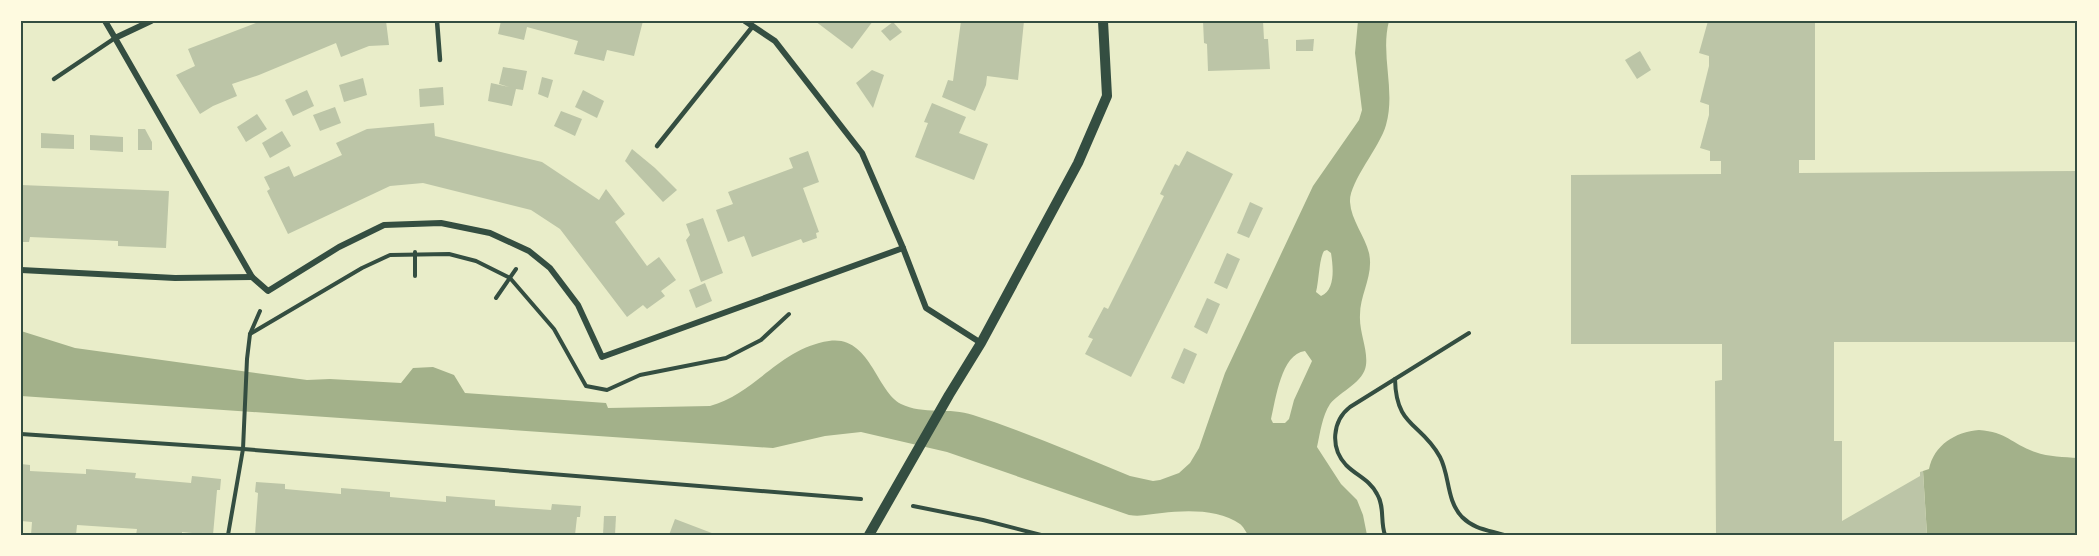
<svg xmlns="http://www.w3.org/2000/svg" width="2099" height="556" viewBox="0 0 2099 556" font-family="Cabin,sans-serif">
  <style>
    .water { fill: #a3b18a; fill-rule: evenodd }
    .building { fill: #bcc5a7 }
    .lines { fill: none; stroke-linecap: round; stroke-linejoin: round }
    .path { stroke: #344e41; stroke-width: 4 }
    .service { stroke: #344e41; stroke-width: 4.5 }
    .minor { stroke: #344e41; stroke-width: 6 }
    .tertiary { stroke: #344e41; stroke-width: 10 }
    .neatline { fill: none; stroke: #344e41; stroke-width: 2 }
  </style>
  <rect width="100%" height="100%" fill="#e9edc9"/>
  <!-- water -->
  <g class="water">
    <path d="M1358 21H1389C1380 55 1396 90 1386 125 1380 147 1349 182 1350 202 1351 220 1365 236 1369 253 1374 275 1360 294 1360 315 1359 332 1368 349 1366 365 1364 382 1341 391 1330 404 1322 416 1320 434 1317 447L1341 484 1357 500 1363 515 1367 535H1248C1246 532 1243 526 1240 524 1220 509 1185 510 1162 513 1150 514 1141 517 1129 515L947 452 861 432 825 436 773 448 21 396V331L75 348 307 380 330 379 401 383 413 368 433 367 454 375 465 393 606 403 608 408 710 406C756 393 780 348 829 341 870 335 876 391 901 404 923 415 950 407 973 415 1026 432 1078 455 1130 476L1153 481 1160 480 1179 473 1190 463 1199 448 1225 373 1313 186 1359 120 1362 110 1355 53ZM1327 250 1331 253C1333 266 1336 290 1321 296L1316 292C1319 281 1319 259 1324 251ZM1305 351 1312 361 1294 400 1289 419 1285 423H1273L1271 419C1276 399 1281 354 1305 351Z"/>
    <path d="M1979 430C2007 432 2012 444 2035 452 2049 457 2064 457 2078 458V535H1927L1923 471 1929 469C1934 445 1955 432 1979 430Z"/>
  </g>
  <!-- building -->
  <g class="building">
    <path d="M261 21H386L389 45 369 46 341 57 336 43 259 75 232 84 237 96 213 106 200 114 176 75 195 66 188 49Z"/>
    <path d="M501 21H643L634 56 607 50 604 61 574 54 578 41 527 27 524 40 498 34Z"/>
    <path d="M815 21H873L852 49Z"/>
    <path d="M961 21H1024L1018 80 987 76 986 85 975 111 942 97 948 80 953 81Z"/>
    <path d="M1203 21H1263L1264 39H1268L1270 69 1208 71 1207 44 1204 43Z"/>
    <path d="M1708 21H1815V160H1799V173L2078 171V342H1834V441H1842V521L1920 476V472L1923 471 1927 535H1716L1715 381 1722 380V344H1571V175L1721 174V161H1710V151L1700 148 1709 115V105L1700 102 1709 66V56L1699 53Z"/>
    <path d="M893 22 902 32 890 41 881 31Z"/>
    <path d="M1314 39 1313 51H1296V40Z"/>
    <path d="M1640 51 1651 70 1637 79 1625 60Z"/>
    <path d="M503 67 527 71 523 90 516 89 512 106 488 101 491 83 509 87 499 84Z"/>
    <path d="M872 70 884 75 873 108 856 83Z"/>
    <path d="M542 77 553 80 548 98 538 94Z"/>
    <path d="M363 78 367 95 344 102 339 85Z"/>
    <path d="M443 87 444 105 420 107 419 89Z"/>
    <path d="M307 90 314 106 293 116 285 100Z"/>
    <path d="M583 90 604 101 597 118 575 107Z"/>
    <path d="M932 103 966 117 959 133 988 144 974 180 915 157 928 123 924 122Z"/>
    <path d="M335 107 341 123 320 131 313 115Z"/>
    <path d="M561 111 582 119 575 136 554 126Z"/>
    <path d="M257 114 267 129 246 142 237 127Z"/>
    <path d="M434 123 435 136 542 162 599 200 606 189 625 214 615 222 647 266 659 257 676 280 661 291 665 296 647 309 643 305 627 317 560 229 531 210 423 183 390 186 288 234 267 191 270 189 264 177 289 166 294 177 342 155 336 143 367 129Z"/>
    <path d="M138 129H145L152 142V150H138Z"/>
    <path d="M282 131 291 146 270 158 262 143Z"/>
    <path d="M41 133 74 135V149L41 148Z"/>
    <path d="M90 135 123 137V152L90 150Z"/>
    <path d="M632 149 655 168 677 190 663 202 625 161Z"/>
    <path d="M808 151 819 182 803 188 819 232 816 233 817 238 803 243 801 239 752 257 744 236 728 242 716 210 733 204 728 192 793 168 789 158Z"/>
    <path d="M1187 151 1233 174 1131 377 1085 354 1093 339 1088 337 1104 307 1108 309 1136 253 1164 196 1160 194 1175 164 1179 166Z"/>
    <path d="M21 185 169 191 166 248 118 246V241L30 237 29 242H21Z"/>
    <path d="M1250 202 1263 208 1249 238 1237 233Z"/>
    <path d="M703 218 723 273 701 282 686 240 690 235 686 224Z"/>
    <path d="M1227 253 1240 259 1227 289 1214 283Z"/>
    <path d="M705 283 712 301 696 308 689 290Z"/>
    <path d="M1207 298 1220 304 1207 334 1194 327Z"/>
    <path d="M1184 348 1197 354 1184 384 1171 378Z"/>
    <path d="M21 464 30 465V471L86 474V469L136 473 135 478 191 483 192 476 221 479 220 490H217L213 535 182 532V535H136L137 529 77 525 76 535H31L32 522 21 521Z"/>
    <path d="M256 482 285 484V489L341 494V488L390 492V497L446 502V496L495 500V506L551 510 552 504 581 506 580 517H577L575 535H255L258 493 255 492Z"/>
    <path d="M604 516H616L615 535H603Z"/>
    <path d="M675 519 717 535H669Z"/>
  </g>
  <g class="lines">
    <!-- path -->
    <g class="path">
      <path d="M415 252V276"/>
      <path d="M496 298 516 269"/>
      <path d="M250 334 362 268 390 255 449 254 476 261 510 278 554 329 586 386 607 390 640 375 726 358 761 340 789 314"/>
      <path d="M1395 379C1396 428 1421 422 1440 457 1450 476 1446 500 1462 517 1474 529 1488 530 1504 535"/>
      <path d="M21 434 243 449 861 499"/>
      <path d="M913 506 983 520 1041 535"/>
      <path d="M228 535 243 449 247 359 250 334 260 311"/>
      <path d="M1385 535C1380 521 1385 507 1377 494 1370 480 1357 476 1346 465 1330 448 1332 421 1350 407L1469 333"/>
    </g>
    <!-- service -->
    <g class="service">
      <path d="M437 21 440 60"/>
      <path d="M54 79 115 38"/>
      <path d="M657 146 753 26"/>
    </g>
    <!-- minor -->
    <g class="minor">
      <path d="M105 21 115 38 151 21"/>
      <path d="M115 38 252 277 268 291 339 247 384 225 441 223 490 233 529 251 550 268 578 305 602 357 903 248 862 153 775 41 745 21"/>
      <path d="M903 248 926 308 981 343"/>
      <path d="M21 270 175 278 252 277"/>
    </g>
    <!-- tertiary -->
    <path class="tertiary" d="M869 535 949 395 981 343 1078 163 1107 96 1103 21"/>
  </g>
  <!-- border -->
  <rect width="2099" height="556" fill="none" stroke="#fefae0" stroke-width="45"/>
  <rect x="22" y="22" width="2054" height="512" class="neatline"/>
</svg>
